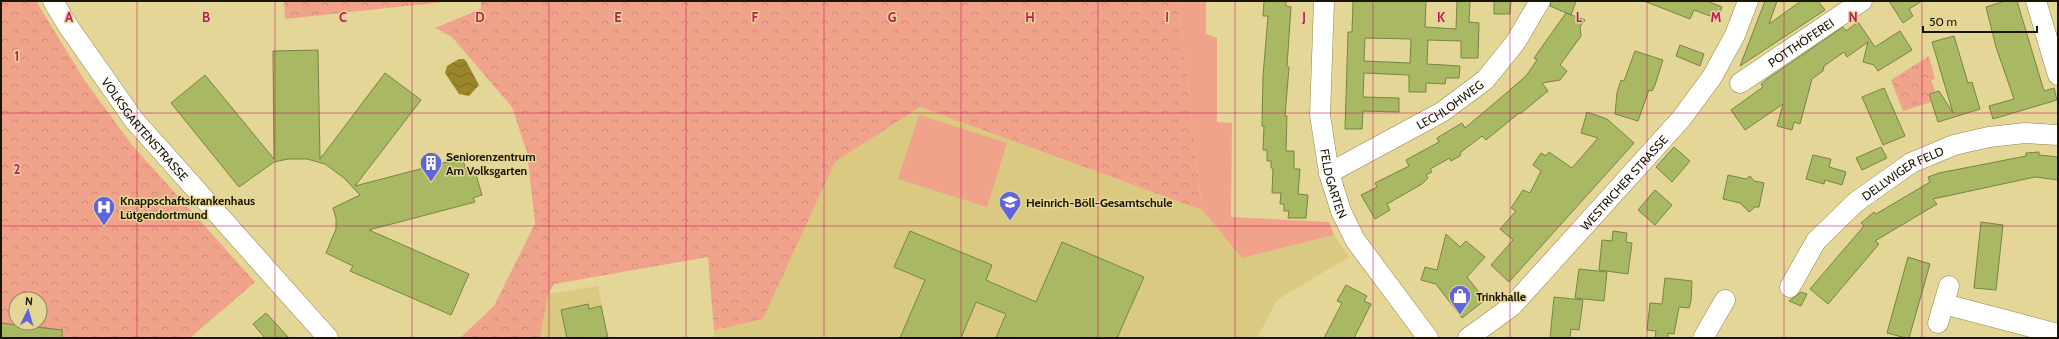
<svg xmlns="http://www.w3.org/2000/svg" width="2059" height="339" viewBox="0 0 2059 339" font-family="Cabin,sans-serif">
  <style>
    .built { fill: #d9c981 }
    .grass { fill: #f1a28a }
    .forest { fill: url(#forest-crowns); fill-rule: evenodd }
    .water { fill: url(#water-waves) }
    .building { fill: #a9b863; stroke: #788347; fill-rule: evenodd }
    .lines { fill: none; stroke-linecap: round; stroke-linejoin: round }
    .minor-casing { stroke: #948648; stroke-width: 21 }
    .minor { stroke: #fff; stroke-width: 20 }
    .grid { fill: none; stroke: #c2185b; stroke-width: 1; stroke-opacity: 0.55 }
    .labels { text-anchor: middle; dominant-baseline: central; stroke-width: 3; stroke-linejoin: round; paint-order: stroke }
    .street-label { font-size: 12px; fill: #1a1500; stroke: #e4d696 }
    .poi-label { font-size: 12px; font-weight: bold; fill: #1a1500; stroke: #e4d696; text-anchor: start }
    .grid-label { font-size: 13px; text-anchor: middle; font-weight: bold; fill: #c2185b; stroke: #e4d696; stroke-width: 3; stroke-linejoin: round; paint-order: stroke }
  </style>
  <defs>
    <pattern id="forest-crowns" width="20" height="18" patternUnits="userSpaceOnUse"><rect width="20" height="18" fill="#f1a28a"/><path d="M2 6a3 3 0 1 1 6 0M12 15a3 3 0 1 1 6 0" fill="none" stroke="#ce8b75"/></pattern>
    <pattern id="water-waves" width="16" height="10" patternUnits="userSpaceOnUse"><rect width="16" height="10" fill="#998629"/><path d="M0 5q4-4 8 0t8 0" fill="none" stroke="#7c6c21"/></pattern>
  </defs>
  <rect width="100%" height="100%" fill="#e4d696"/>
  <!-- built -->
  <g class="built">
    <path d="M920 107 1202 210 1242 258 1334 235 1349 257 1277 300 1257 338H715L714 330 763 319 835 162Z"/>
    <path d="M598 286 608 338H540L548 294Z"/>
  </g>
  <!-- grass -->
  <g class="grass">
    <path d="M1178 1H1206V34L1217 38V122L1232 123 1231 217 1329 222 1334 235 1242 258 1202 210Z"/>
    <path d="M919 115 1007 143 987 207 898 179Z"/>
  </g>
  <!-- forest -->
  <g class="forest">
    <path d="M1 1H36L85 81 132 145 255 282 190 338H1ZM16 299H40V323H16Z"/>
    <path d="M284 1H453L285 19Z"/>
    <path d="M481 1H1178L1202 210 920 107 835 162 763 319 714 330 708 257 554 284 548 295 540 338H460L494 306 535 224 527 152 512 107 452 37 435 28 481 9Z"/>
    <path d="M1929 56 1935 79 1931 80 1935 91 1928 94 1931 102 1903 111 1891 80Z"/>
  </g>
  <!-- water -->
  <path class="water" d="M459 59H464L466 61 479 85 469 96 459 94 445 73 447 66Z"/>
  <!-- building -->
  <g class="building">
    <path d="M1264 1H1286V6L1291 7 1287 66 1289 67 1285 116H1287L1286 151H1294V169H1300L1298 194 1308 195 1306 218H1288L1289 211H1284V204H1280L1281 193H1272L1273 168H1271V161H1267V150H1263L1264 126H1262L1263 76 1268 16H1263Z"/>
    <path d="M1353 1H1426L1425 27 1456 29 1457 1H1470L1469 22 1479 23 1478 58H1461V41L1428 40 1427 64 1460 66 1459 78H1446L1445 84 1426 83V92H1409V75L1364 73 1363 97 1399 98V112L1363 111 1362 129H1345L1348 32H1352ZM1365 38 1411 39 1410 63 1364 61Z"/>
    <path d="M1494 1H1511L1510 14H1494Z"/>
    <path d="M1551 1H1576L1571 15 1550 6Z"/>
    <path d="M1644 1H1707L1722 7 1718 19 1694 10 1690 19Z"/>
    <path d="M1765 1H1777L1769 24 1801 1H1818L1825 10 1740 66Z"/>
    <path d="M1889 1H1922L1909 9 1913 16 1903 23Z"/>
    <path d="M2005 1H2017L2044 91 2054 88 2057 100 1993 119 1989 106 2014 99 1996 47 1986 7Z"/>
    <path d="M1566 13 1585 20 1580 27 1581 36 1560 65 1567 71 1560 80 1542 83 1548 91 1520 114 1519 113 1486 140 1482 136 1461 152 1460 156 1451 161 1450 158 1430 169 1432 172 1426 175 1428 178 1422 184 1387 204 1390 210 1375 219 1361 195 1377 187 1375 183 1409 166 1406 160 1439 142 1437 138 1462 123 1465 128 1504 95 1526 76 1537 60 1534 58Z"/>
    <path d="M1858 22 1875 47 1900 31 1912 50 1878 71 1874 65 1863 62 1868 42 1847 57 1844 52 1824 66 1823 71 1812 79 1800 124 1794 122 1792 130 1777 126 1783 104 1745 130 1731 110 1763 87 1761 84 1767 79 1843 27 1846 31Z"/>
    <path d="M1954 36 1968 83 1972 82 1980 109 1938 122 1929 94 1939 91 1953 113 1932 42Z"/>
    <path d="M1680 45 1704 54 1700 66 1676 56Z"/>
    <path d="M318 50 320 159 385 73 421 100 355 186 462 158 467 172 475 171 482 195 473 198 475 202 369 230 469 274 451 315 350 271 353 266 326 253 336 229V218L333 208 360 195 344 178 325 164 307 159H288L274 162 239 187 171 103 205 75 274 159 273 51Z"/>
    <path d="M1635 51 1663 60 1655 85 1652 91 1649 90 1638 121 1615 114 1617 93 1621 80 1624 81Z"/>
    <path d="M1884 88 1905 136 1883 145 1862 97Z"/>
    <path d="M1587 112 1607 119 1634 143 1509 282 1491 265 1513 240 1500 229 1516 211 1511 208 1523 190 1530 193 1541 171 1533 165 1541 153 1546 156 1549 152 1572 168 1598 138 1581 133Z"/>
    <path d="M1674 147 1690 161 1672 182 1656 167Z"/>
    <path d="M1881 147 1887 158 1862 170 1856 158Z"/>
    <path d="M2039 152V155L2058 157V180L2035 177 1933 199 1937 204 1875 241 1879 244 1828 304 1810 289 1864 226 1861 223 1874 212 1876 214 1930 182 1928 177 1939 173 2026 156V153Z"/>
    <path d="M1813 155 1831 159 1829 167 1846 172 1842 185 1825 180 1824 184 1806 179Z"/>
    <path d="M1728 175 1746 179 1750 176 1754 181 1764 183 1759 207H1755L1749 212 1740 203 1723 199Z"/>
    <path d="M1655 190 1672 205 1655 225 1638 210Z"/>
    <path d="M1981 222 2003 225 1996 290 1974 288Z"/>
    <path d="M910 231 992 265 986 280 1036 302 1062 242 1144 277 1117 338H996L1006 314 976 302 961 338H900L925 280 894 267Z"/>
    <path d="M1613 231 1627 233 1626 242 1632 243 1628 274 1599 270 1602 240 1612 241Z"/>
    <path d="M1446 234 1460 247 1466 241 1485 257 1467 277 1485 300 1462 318 1436 284 1421 280 1425 267 1437 270Z"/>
    <path d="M1908 257 1930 264 1909 338H1906L1887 333Z"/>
    <path d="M1579 269 1607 272 1604 301 1575 298Z"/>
    <path d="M1665 278 1692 281 1691 301 1689 308 1679 307 1674 334 1668 333V338H1655L1656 331 1647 330 1650 303 1662 304Z"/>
    <path d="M1346 285 1367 296 1364 301 1371 304 1354 338H1324L1342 303 1337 301Z"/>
    <path d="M1801 292 1807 294 1801 306 1789 301Z"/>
    <path d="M1554 297 1583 300 1579 330 1571 329 1570 338H1550Z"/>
    <path d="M588 304 589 309 601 306 608 338H567L561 310Z"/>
    <path d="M266 313 289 338H265L253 324Z"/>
    <path d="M1 323 62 330V338H1Z"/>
  </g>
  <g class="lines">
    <!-- minor casing -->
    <g class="minor-casing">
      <g id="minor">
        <path id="s1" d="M53 1 68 26 134 120 328 338"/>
        <path id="s2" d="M1324 1 1320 115 1329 173 1341 211 1355 240 1428 338"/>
        <path d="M2036 1 2058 75"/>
        <path id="s3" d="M1740 83 1862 1"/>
        <path id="s4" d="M1329 173 1442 112 1485 80 1515 43 1540 1"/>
        <path id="s5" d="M1790 287 1816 241 1856 202 1911 163 1954 145 1989 137 2025 133 2058 135"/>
        <path d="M1944 304 2058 334"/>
        <path d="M1938 323 1949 286"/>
        <path id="s6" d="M1468 338 1512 306 1681 119 1712 77 1735 35 1748 1"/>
        <path d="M1703 338 1725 300"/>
      </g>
    </g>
    <!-- minor -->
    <use href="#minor" class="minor"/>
  </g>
  <!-- grid -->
  <path class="grid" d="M137 1V338M275 1V338M412 1V338M549 1V338M686 1V338M824 1V338M961 1V338M1098 1V338M1235 1V338M1373 1V338M1510 1V338M1647 1V338M1784 1V338M1922 1V338M1 113H2058M1 226H2058"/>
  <!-- icons -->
  <defs>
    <g id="building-pin" transform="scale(1.15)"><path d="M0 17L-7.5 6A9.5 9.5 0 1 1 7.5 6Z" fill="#6065dd" stroke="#e4d696"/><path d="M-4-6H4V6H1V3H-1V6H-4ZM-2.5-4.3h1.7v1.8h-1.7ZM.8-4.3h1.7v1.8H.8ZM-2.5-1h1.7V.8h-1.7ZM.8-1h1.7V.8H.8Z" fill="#fff"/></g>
    <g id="school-pin" transform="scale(1.15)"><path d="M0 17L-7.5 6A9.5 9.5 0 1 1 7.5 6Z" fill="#6065dd" stroke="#e4d696"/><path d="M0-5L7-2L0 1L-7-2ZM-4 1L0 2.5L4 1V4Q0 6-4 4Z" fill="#fff"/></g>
    <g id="hospital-pin" transform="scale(1.15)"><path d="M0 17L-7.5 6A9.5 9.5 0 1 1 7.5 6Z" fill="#6065dd" stroke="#e4d696"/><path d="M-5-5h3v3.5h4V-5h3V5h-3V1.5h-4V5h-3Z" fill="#fff"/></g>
    <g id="shop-pin" transform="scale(1.15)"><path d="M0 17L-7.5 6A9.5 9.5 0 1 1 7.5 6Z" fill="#6065dd" stroke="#e4d696"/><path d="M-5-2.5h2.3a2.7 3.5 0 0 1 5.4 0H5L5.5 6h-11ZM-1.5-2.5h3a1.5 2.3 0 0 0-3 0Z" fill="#fff"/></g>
  </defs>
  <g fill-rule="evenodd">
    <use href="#building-pin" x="431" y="163"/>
    <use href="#school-pin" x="1010" y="202"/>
    <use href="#hospital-pin" x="104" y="207"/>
    <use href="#shop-pin" x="1460" y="296"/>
  </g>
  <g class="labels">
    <!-- street labels -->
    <g class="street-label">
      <text stroke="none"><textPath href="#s3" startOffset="73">POTTHÖFEREI</textPath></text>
      <text stroke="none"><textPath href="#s4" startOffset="139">LECHLOHWEG</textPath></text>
      <text stroke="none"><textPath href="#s1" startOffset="158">VOLKSGARTENSTRASSE</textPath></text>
      <text stroke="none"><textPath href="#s5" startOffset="164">DELLWIGER FELD</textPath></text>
      <text stroke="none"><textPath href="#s2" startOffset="184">FELDGARTEN</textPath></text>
      <text stroke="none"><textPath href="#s6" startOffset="221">WESTRICHER STRASSE</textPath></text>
    </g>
    <!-- poi labels -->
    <g class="poi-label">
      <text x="446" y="156">Seniorenzentrum<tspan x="446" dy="14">Am Volksgarten</tspan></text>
      <text x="120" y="200">Knappschaftskrankenhaus<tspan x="120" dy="14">Lütgendortmund</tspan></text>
      <text x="1026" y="202">Heinrich-Böll-Gesamtschule</text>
      <text x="1476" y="296">Trinkhalle</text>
    </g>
  </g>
  <g class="grid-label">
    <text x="69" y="22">A</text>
    <text x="206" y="22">B</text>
    <text x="343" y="22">C</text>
    <text x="480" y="22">D</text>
    <text x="618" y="22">E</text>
    <text x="755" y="22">F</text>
    <text x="892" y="22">G</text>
    <text x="1030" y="22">H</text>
    <text x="1167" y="22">I</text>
    <text x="1304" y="22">J</text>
    <text x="1441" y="22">K</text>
    <text x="1579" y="22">L</text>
    <text x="1716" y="22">M</text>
    <text x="1853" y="22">N</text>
    <text x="17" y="61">1</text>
    <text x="17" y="174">2</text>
  </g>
  <!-- border -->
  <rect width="2059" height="339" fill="none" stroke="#1a1500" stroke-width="4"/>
  <!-- north arrow -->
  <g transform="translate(28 311) rotate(5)"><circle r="19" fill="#e4d696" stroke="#93895a"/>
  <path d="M0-3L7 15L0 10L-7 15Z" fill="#6065dd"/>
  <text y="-6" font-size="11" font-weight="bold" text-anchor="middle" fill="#1a1500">N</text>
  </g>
  <!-- scale -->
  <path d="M1923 26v6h114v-6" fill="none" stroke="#1a1500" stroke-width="2"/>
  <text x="1929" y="26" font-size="12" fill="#1a1500" stroke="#e4d696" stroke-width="3" paint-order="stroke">50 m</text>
</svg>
